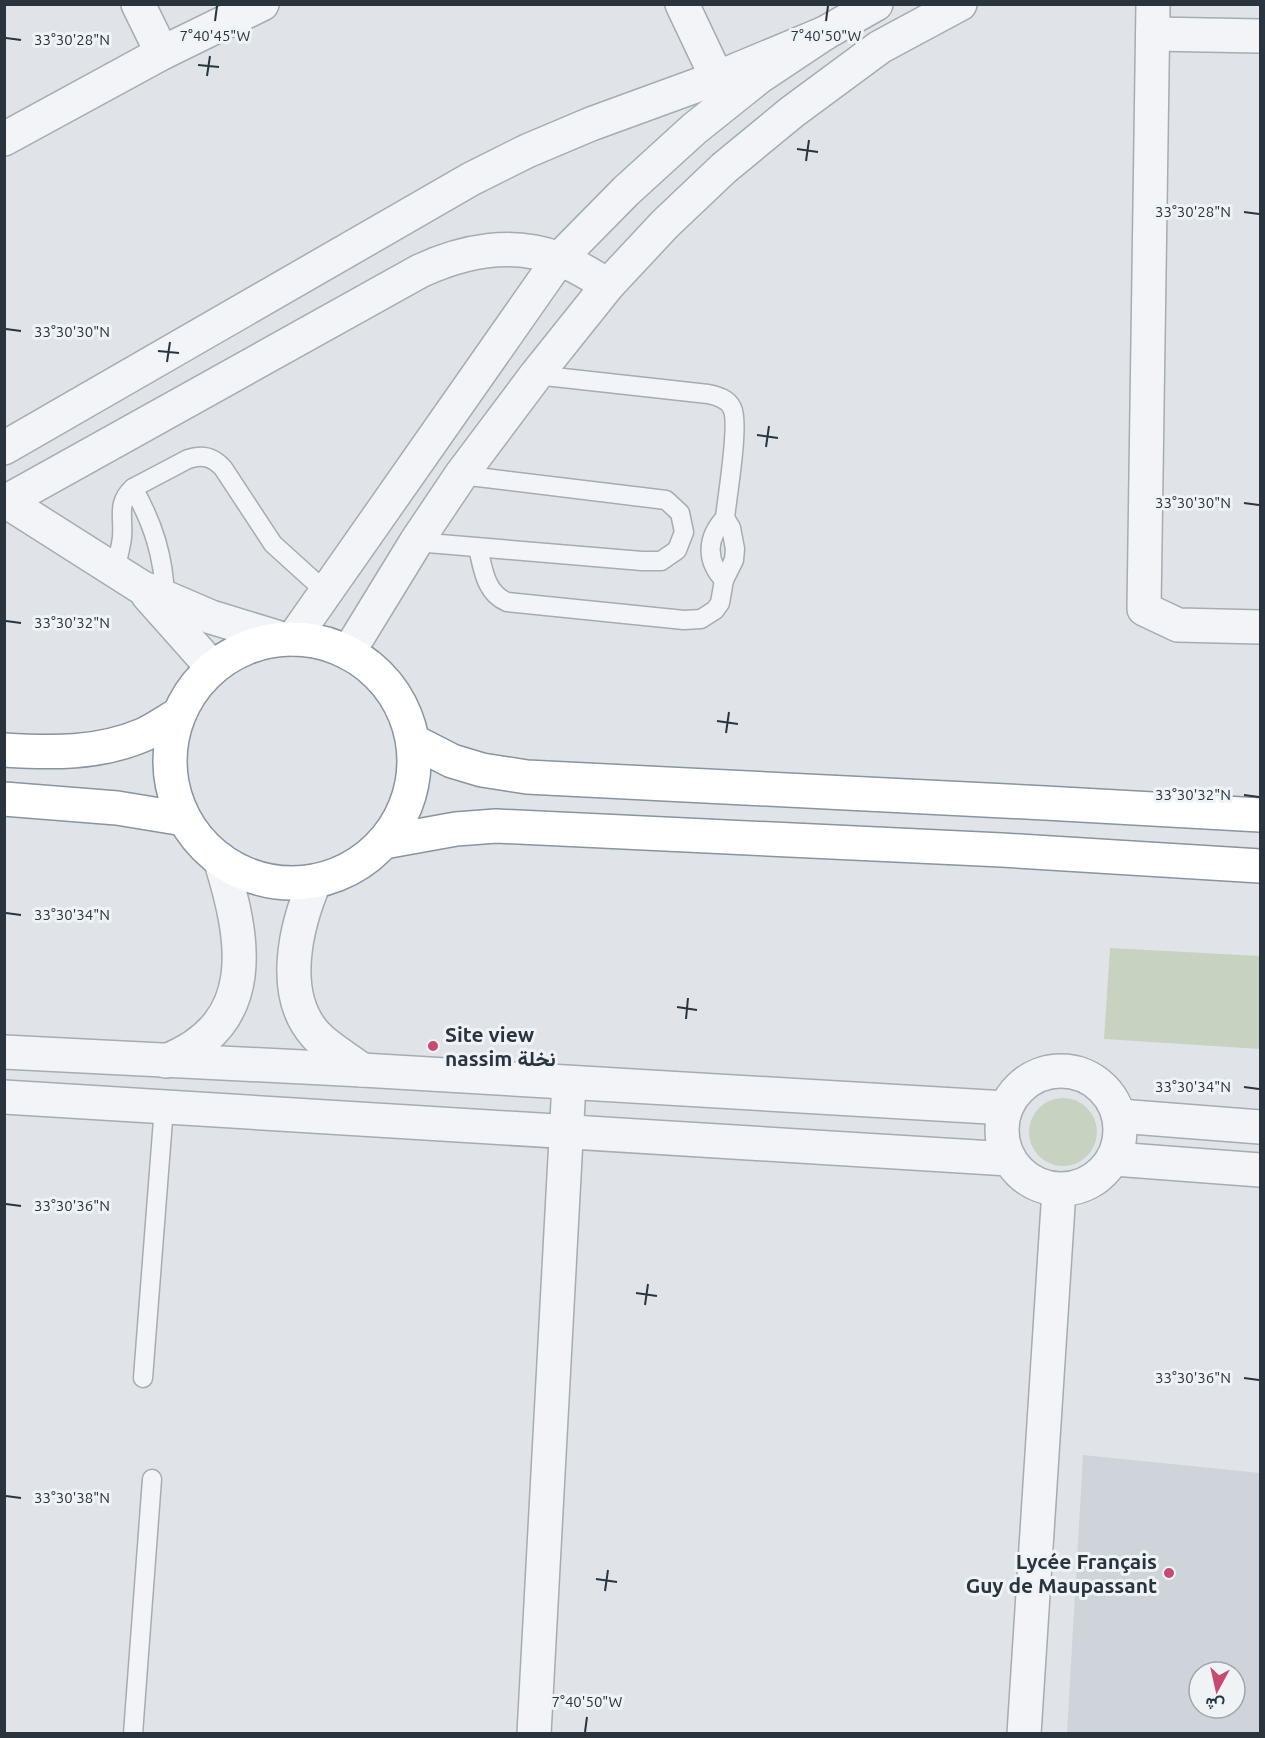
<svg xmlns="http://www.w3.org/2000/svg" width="1265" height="1738" viewBox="0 0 1265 1738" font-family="Ubuntu,Vazirmatn,sans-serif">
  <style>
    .built { fill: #ced4da; fill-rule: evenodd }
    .green { fill: #c8d2c1 }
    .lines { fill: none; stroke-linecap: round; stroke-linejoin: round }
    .lane-casing { stroke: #a5acb2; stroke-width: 21 }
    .street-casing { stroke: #a5acb2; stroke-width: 36 }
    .highway-casing { stroke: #88949e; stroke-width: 36 }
    .lane { stroke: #f2f4f7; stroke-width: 18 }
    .street { stroke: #f2f4f7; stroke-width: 33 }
    .highway { stroke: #fff; stroke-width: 33 }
    .ticks { fill: none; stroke: #29343f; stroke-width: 2 }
    .poi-dot { fill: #c84a71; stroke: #eff3f6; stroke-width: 2 }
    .labels { text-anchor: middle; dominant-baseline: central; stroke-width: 6; stroke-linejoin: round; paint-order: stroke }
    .poi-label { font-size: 21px; font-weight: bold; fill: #29343f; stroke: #eff3f6; text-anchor: start }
    .ticks-label { font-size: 15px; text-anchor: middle; fill: #29343f; stroke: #eff3f6; stroke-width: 6; stroke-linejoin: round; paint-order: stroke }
  </style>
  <rect width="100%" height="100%" fill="#e0e4e8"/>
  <!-- built -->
  <path class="built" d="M1083 1455 1260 1473V1733H1067ZM1199 1672H1235V1708H1199Z"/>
  <!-- green -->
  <g class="green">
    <path d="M1110 948 1260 956V1049L1104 1039Z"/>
    <circle cx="1063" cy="1132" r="34"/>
  </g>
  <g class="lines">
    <!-- lane casing -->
    <g class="lane-casing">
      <g id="lane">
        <path d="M536 375 708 394C718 396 728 399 732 408 740 423 727 497 725 518 707 537 705 560 724 580"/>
        <path d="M133 488C153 523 164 557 165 598"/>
        <path d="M416 542 642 561H661L677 550 684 532 680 513 666 500 461 475"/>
        <path d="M478 548C483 568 485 593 507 602L684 620 701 619 715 610 720 603 724 580 734 560 735 549 731 528 725 518"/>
        <path d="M115 571C117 560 121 548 122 537 124 518 116 503 133 488L188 459C203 454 213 457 223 468L273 544 326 592"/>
        <path d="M143 1378 164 1107"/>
        <path d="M133 1734 152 1479"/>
      </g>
    </g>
    <!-- street casing -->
    <g class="street-casing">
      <g id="street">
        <path d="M138 4 162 53"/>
        <path d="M682 4 717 78"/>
        <path d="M1153 4 1144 609 1178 625 1260 627"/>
        <path d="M1153 34 1260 36"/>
        <path d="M4 139 162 53 262 4"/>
        <path d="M4 448 471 179 527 151 591 124 717 78 825 33"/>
        <path d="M4 500 141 587 211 617 283 639"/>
        <path d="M7 501 420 271C463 251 513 241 559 259 576 265 592 276 608 285"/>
        <path d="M148 595 213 668"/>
        <path d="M293 639 559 259 626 191 694 129 759 77 825 33 876 4"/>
        <path d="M348 653 416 542 461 475 536 375 608 285 665 224 724 168 792 112 880 47 960 4"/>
        <path d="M315 881C296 925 279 993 315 1034 326 1047 348 1059 362 1070"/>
        <path d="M4 1052 362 1070 1006 1108"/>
        <path d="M166 1061C261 1023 245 939 220 859"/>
        <circle cx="1061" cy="1130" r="59"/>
        <path d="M4 1097 1009 1159"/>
        <path d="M1119 1116 1260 1127"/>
        <path d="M1114 1159 1260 1170"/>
        <path d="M534 1734 569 1083"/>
        <path d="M1024 1734 1059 1190"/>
      </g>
    </g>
    <!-- highway casing -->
    <g class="highway-casing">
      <g id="highway">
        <circle cx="292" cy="761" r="122"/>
        <path d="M413 741 452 761 482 770 527 777 1045 803 1260 815"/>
        <path d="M4 750C52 753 98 754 143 735 156 729 167 721 179 714"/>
        <path d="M4 799 117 808 184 819"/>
        <path d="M384 842 456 829 496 826 1002 850 1260 866"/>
      </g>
    </g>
    <!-- lane -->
    <use href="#lane" class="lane"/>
    <!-- street -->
    <use href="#street" class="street"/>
    <!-- highway -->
    <use href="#highway" class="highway"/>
  </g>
  <!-- ticks -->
  <path class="ticks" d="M215 21 217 6M826 21 828 6M6 38 21 40M198 65 219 67M207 76 210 56M797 149 818 152M806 161 809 140M1244 212 1259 214M6 329 21 331M158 351 179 353M167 362 170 342M757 435 778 438M766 447 769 426M1244 503 1259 505M6 621 21 623M717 721 738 724M726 733 729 712M1244 795 1259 797M6 913 21 915M677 1007 697 1010M686 1019 688 998M1244 1087 1259 1089M6 1204 21 1206M636 1293 657 1296M645 1305 648 1284M1244 1378 1259 1380M6 1496 21 1498M596 1579 617 1582M605 1591 608 1570M585 1732 587 1717"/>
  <!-- markers -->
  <g class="poi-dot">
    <circle cx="433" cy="1046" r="6"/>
    <circle cx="1169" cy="1573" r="6"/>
  </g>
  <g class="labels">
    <!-- poi labels -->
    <g class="poi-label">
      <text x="445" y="1034">Site view<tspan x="445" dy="24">nassim نخلة</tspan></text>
      <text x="1157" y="1561" text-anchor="end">Lycée Français<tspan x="1157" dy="24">Guy de Maupassant</tspan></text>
    </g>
  </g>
  <g class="ticks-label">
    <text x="215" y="41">7°40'45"W</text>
    <text x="826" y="41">7°40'50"W</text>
    <text x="72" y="45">33°30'28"N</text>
    <text x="1193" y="217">33°30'28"N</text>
    <text x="72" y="337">33°30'30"N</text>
    <text x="1193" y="508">33°30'30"N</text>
    <text x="72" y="628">33°30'32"N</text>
    <text x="1193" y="800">33°30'32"N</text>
    <text x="72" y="920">33°30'34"N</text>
    <text x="1193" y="1092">33°30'34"N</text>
    <text x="72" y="1211">33°30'36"N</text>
    <text x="1193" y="1383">33°30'36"N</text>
    <text x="72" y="1503">33°30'38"N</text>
    <text x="587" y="1707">7°40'50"W</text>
  </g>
  <!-- border -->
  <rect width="1265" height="1738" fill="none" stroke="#29343f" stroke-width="12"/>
  <!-- north arrow -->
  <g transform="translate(1217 1690) rotate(188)"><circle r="28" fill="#eff3f6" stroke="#a0a7ad" stroke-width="1.5"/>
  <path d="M0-4.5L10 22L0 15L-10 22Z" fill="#c84a71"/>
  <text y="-9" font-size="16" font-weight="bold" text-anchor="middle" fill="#29343f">ش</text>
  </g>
</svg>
